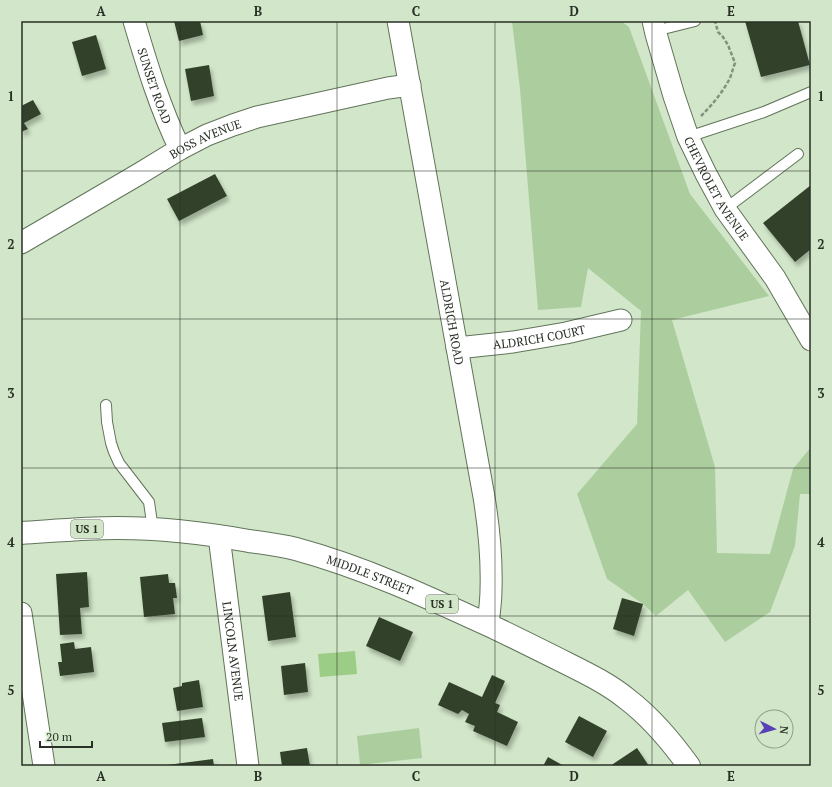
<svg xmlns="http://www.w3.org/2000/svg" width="832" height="787" viewBox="0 0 832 787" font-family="'PT Serif',serif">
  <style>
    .green { fill: #acce9e }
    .water { fill: #9ccd86 }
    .building { fill: #33432b; filter: url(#shadow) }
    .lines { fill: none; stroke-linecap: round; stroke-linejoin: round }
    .service-casing { stroke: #61745a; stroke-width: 12 }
    .minor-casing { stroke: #61745a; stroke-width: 23 }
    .primary-casing { stroke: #61745a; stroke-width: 24 }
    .path { stroke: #83927d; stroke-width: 2.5; stroke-dasharray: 4 2; stroke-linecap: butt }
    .service { stroke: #fff; stroke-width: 10 }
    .minor { stroke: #fff; stroke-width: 21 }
    .primary { stroke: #fff; stroke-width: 22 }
    .grid { fill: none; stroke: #293126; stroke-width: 1; stroke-opacity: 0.55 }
    .labels { text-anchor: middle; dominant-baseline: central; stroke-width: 4; stroke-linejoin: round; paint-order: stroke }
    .shield { fill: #d2e7c9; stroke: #5c6857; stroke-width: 1 }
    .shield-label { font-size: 11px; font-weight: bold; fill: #293126 }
    .street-label { font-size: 12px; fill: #293126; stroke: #d2e7c9 }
    .neatline { fill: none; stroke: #293126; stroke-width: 1.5 }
    .grid-label { font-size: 13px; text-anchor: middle; font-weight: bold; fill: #293126 }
  </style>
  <defs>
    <filter id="shadow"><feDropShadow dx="2.5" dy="4.5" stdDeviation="2" flood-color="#0004"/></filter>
  </defs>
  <rect width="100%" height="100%" fill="#d2e7c9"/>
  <!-- green -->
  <g class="green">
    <path d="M512 21H621L629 27 690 194 769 296 672 320 715 467 717 553 770 554 793 469 811 447V494H800L795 546 770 612 725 642 688 590 656 616 643 604 607 579 577 494 637 424 641 311 588 268 581 307 538 310 520 89Z"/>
    <path d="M419 728 422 758 360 765 357 736Z"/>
  </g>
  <!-- water -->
  <path class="water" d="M355 651 357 674 320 677 318 654Z"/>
  <!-- building -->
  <g class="building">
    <path d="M174 21H200L203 35 179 41Z"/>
    <path d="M745 21H798L810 65 761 77Z"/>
    <path d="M96 35 106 69 82 76 72 42Z"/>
    <path d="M209 65 214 96 191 101 185 69Z"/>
    <path d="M33 100 41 114 24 123 28 129 21 132V106Z"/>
    <path d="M215 174 227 196 179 221 167 199Z"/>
    <path d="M811 185V249L795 262 763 223Z"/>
    <path d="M87 572 89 607 80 608 82 634 60 635 56 574Z"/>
    <path d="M168 574 169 583H175L177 598H173L175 614 144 617 140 577Z"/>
    <path d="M290 592 296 637 268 641 262 596Z"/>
    <path d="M622 598 643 604 634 636 613 629Z"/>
    <path d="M379 617 413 632 400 661 366 646Z"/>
    <path d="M74 642 75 649 91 647 94 672 60 676 58 662H62L60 644Z"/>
    <path d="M305 663 308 692 284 695 281 666Z"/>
    <path d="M492 675 505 681 495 703 500 705 497 712 518 722 507 746 473 731 475 726 465 722 469 714 462 710 458 714 438 705 449 682 482 697Z"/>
    <path d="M199 680 203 707 177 711 173 688 182 686V683Z"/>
    <path d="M579 716 607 731 593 757 565 742Z"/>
    <path d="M202 718 205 737 165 742 162 723Z"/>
    <path d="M307 748 310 766H282L280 752Z"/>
    <path d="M637 748 649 766H610Z"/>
    <path d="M548 757 564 766H543Z"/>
    <path d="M213 759 214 766H167V765Z"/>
  </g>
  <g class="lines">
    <!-- service casing -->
    <g class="service-casing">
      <g id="service">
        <path d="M655 31 695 21"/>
        <path d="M688 137 764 112 811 92"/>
        <path d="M725 209 798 154"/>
        <path d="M106 405 107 422 111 443 114 452 119 463 149 502 153 530"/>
      </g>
    </g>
    <!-- minor casing -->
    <g class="minor-casing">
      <g id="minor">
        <path id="s1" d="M134 21C147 65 160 108 180 149"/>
        <path id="s2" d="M398 21 484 497C489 528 492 559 491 590 491 602 489 613 488 625"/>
        <path id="s3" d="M653 21 656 34 674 96 688 137 706 174 725 209 775 278 811 340"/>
        <path id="s4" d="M21 243 139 174 180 149 207 135 233 125 257 117 388 88 410 85"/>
        <path id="s5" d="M457 348 513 342 566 333 621 320"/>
        <path id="s6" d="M219 536 248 766"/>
        <path d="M21 613 44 766"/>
      </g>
    </g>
    <!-- primary casing -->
    <g class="primary-casing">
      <g id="primary">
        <path id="s7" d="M21 533C53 531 85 528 117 528 161 528 205 533 249 541 264 543 280 545 296 549 366 568 432 599 497 629 522 641 546 653 570 665 590 675 610 685 627 699 652 718 671 741 689 766"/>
      </g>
    </g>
    <!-- path -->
    <path class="path" d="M701 116C712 105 723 92 730 78 732 73 733 68 735 63L728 45 723 37 718 32 715 21"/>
    <!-- service -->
    <use href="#service" class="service"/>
    <!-- minor -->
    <use href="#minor" class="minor"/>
    <!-- primary -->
    <use href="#primary" class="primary"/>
  </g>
  <!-- grid -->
  <path class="grid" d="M180 21V766M337 21V766M495 21V766M652 21V766M21 171H811M21 319H811M21 468H811M21 616H811"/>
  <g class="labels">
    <!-- shield labels -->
    <g class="shield">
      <rect x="71" y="520" width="32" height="18" rx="3"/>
      <rect x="426" y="595" width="32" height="18" rx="3"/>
    </g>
    <g class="shield-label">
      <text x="87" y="529">US 1</text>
      <text x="442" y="604">US 1</text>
    </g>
    <!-- street labels -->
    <g class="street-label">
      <text stroke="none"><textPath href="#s1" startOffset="68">SUNSET ROAD</textPath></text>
      <text stroke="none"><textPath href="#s4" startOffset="212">BOSS AVENUE</textPath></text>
      <text stroke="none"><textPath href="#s3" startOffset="180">CHEVROLET AVENUE</textPath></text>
      <text stroke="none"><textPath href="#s2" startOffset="306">ALDRICH ROAD</textPath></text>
      <text stroke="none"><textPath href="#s5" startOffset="83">ALDRICH COURT</textPath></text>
      <text stroke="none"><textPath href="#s7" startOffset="355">MIDDLE STREET</textPath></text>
      <text stroke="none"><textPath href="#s6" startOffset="116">LINCOLN AVENUE</textPath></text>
    </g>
  </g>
  <!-- border -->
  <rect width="832" height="787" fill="none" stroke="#d2e7c9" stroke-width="44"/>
  <!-- north arrow -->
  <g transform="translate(774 729) rotate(96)"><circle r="19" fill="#d2e7c9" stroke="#8e9e88"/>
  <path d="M0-3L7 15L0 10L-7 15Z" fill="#5740b8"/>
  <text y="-6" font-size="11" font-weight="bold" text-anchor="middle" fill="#293126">N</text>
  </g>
  <!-- scale -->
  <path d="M40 741v6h52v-6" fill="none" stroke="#293126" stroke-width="2"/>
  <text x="46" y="741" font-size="12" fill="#293126" stroke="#d2e7c9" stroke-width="3" paint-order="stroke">20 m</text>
  <rect x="22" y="22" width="788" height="743" class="neatline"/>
  <g class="grid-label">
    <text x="101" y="16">A</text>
    <text x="258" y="16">B</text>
    <text x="416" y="16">C</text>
    <text x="574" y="16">D</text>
    <text x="731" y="16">E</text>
    <text x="11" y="101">1</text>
    <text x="821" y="101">1</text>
    <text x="11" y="249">2</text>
    <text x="821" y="249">2</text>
    <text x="11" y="398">3</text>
    <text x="821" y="398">3</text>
    <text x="11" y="547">4</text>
    <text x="821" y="547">4</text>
    <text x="11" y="695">5</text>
    <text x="821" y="695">5</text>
    <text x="101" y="781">A</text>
    <text x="258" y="781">B</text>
    <text x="416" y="781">C</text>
    <text x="574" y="781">D</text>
    <text x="731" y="781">E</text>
  </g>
</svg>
